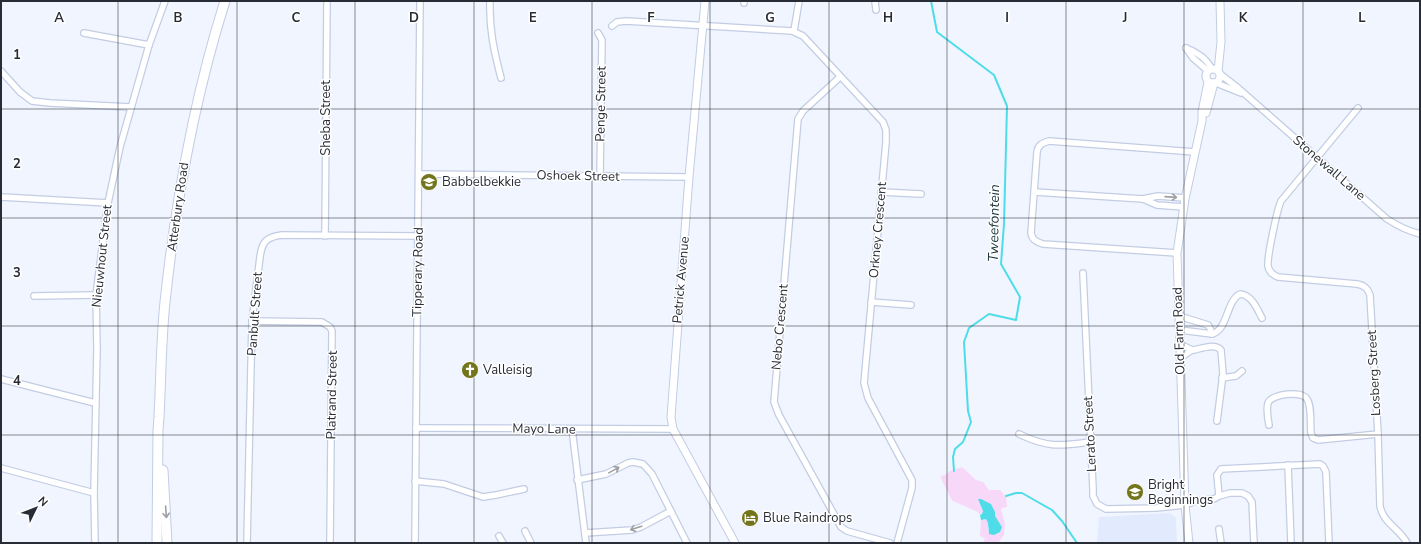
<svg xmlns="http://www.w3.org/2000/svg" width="1421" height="544" viewBox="0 0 1421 544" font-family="'Nunito Sans',sans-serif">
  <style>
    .built { fill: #e2ebfd }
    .green { fill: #f8d8f9 }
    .water { fill: #4edde8 }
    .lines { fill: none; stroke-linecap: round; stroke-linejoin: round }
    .stream { stroke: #4edde8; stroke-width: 2 }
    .minor-casing { stroke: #c2cde4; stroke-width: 8 }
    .tertiary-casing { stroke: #c2cde4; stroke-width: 9 }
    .primary-casing { stroke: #c2cde4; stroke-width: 11 }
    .minor { stroke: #fff; stroke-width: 5.5 }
    .tertiary { stroke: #fff; stroke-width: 7 }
    .primary { stroke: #fff; stroke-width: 9 }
    .oneway { stroke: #9ea0a4 }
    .grid { fill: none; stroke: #282d35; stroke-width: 1; stroke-opacity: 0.55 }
    .labels { text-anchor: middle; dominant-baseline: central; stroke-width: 3; stroke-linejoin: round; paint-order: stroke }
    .street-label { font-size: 13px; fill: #282d35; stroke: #fff }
    .poi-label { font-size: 13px; fill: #282d35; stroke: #fff; text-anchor: start }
    .water-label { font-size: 14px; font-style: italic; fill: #1a3234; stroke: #fff }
    .grid-label { font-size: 13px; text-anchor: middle; font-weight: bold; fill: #282d35; stroke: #fff; stroke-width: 3; stroke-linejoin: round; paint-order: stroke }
  </style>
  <rect width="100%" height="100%" fill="#f1f5ff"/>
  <!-- built -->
  <path class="built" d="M1170 513 1176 518 1177 543H1097L1099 517Z"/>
  <!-- green -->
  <path class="green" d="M962 467 976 480 983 482 989 490H1000L1006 497 1007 507 1002 508 1001 509 1005 524 1004 535 998 543H983L985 538 980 536 981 520 986 519 988 523V532L1002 527 994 516 991 505 981 499 979 501 983 511 982 514 980 515 978 512 953 501 950 497 940 476 945 475 950 471Z"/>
  <!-- water -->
  <path class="water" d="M978 499H981L991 504 995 512V516L1002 527 1000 532 994 535 989 534 988 523 986 519 981 520 980 515 982 514 983 511Z"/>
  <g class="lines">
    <!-- stream -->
    <g class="stream">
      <path d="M931 1 937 32 994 75 1007 106 1004 224 1001 264 1020 297 1016 320 989 314 969 328 964 342 968 411 971 422 963 442 955 449 953 457 954 471"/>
      <path d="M1006 496 1016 493H1022L1052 510 1062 521 1077 543"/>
    </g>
    <!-- minor casing -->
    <g class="minor-casing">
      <g id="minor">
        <path d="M490 1C489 29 494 51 501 78"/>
        <path d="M875 1 876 10"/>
        <path d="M744 3V1"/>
        <path d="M612 26 617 22 626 21 792 31 803 36 883 122 886 130V142L864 383 868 398 912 480V488L897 543"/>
        <path d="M794 31 799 1"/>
        <path d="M84 33 149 45"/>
        <path d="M598 33 602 40 600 177"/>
        <path d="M1186 48C1197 52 1206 58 1212 69"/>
        <path d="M1186 48 1193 58 1208 71"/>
        <path d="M1 71 20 92 32 101 50 103 131 107"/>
        <path d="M1220 74 1238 88 1387 219C1398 226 1407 231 1420 234"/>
        <path d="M840 77 803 111 798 119 774 402 779 415 841 527 847 531 890 543"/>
        <path d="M1216 83 1241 93"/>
        <path d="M1358 108 1281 201C1277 210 1267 257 1268 266 1269 272 1273 275 1278 277L1357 284C1364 285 1368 288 1370 295L1378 434 1380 506C1383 523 1400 529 1407 543"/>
        <path d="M419 174 689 177"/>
        <path d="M881 192 921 194"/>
        <path d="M1035 192 1143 199 1158 196 1185 198"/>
        <path d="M1 197 108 203"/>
        <path d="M1143 199 1157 205 1183 207"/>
        <path d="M325 236 327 1"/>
        <path d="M1177 253 1043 244C1037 242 1032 240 1031 233L1037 152C1038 145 1042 143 1049 141L1195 152"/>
        <path d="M1083 273 1093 489V496L1097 504 1106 509 1156 508 1185 505 1196 501 1214 499 1219 496 1230 493H1242L1248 496 1252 502 1254 543"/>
        <path d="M34 296 96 295"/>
        <path d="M871 302 911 305"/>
        <path d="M1179 316 1208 325 1210 328 1212 334"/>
        <path d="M252 321 322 322 330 327 332 331 330 543"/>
        <path d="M1180 330 1212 334C1228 330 1226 301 1240 294 1252 295 1257 309 1262 318"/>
        <path d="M1180 344 1192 350"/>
        <path d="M1194 350C1203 348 1215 343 1221 350L1223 374 1217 421"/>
        <path d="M1180 358 1192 350"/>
        <path d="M1222 378 1236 376 1242 371"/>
        <path d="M1 379 95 403"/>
        <path d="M1269 425C1268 419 1266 410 1268 403 1271 394 1302 390 1307 399 1312 406 1310 424 1311 433L1313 438 1318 440 1378 434"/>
        <path d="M416 428 673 429"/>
        <path d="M572 429 586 543"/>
        <path d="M1019 434C1048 448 1060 446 1090 442"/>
        <path d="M1288 465 1291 543"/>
        <path d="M1 468 94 493"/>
        <path d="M577 480 606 474 628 463 633 462 643 464 652 474 687 543"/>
        <path d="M415 481 444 484 483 497 496 495 524 489"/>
        <path d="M1219 496 1217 475 1221 469 1320 464 1323 466 1326 472 1329 543"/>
        <path d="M1219 529 1221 543"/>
        <path d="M525 531 531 543"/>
        <path d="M585 533 632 530 641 527 671 511"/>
        <path d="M499 536 503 543"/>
        <path d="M95 543 94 493 97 349 96 295 108 203 120 147 149 45 165 1"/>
        <path d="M247 543 252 321 260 257C262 241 267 237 282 235L418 236"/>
        <path d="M415 543 420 1"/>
      </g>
    </g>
    <!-- tertiary casing -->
    <g class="tertiary-casing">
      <g id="tertiary">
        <path d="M705 1 689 177 671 417 673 429 735 543"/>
        <circle cx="1213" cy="76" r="7"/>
        <path d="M1218 71 1221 42 1220 1"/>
        <path d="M1206 113 1214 83"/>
        <path d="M1189 543 1185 505 1177 253 1185 199 1202 121V112L1208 82"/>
      </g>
    </g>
    <!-- primary casing -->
    <g class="primary-casing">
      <g id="primary">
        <path d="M163 470 167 543"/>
        <path d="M157 543 158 430 159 417C161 379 161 340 165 302 176 199 194 99 225 1"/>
      </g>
    </g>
    <!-- minor -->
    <use href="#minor" class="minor"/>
    <!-- tertiary -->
    <use href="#tertiary" class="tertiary"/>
    <!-- primary -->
    <use href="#primary" class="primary"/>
  </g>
  <!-- one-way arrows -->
  <defs><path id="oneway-shaft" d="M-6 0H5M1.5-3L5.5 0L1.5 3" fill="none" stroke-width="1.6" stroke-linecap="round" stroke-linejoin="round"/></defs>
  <g class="oneway">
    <use href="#oneway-shaft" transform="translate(1171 197) rotate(4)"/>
    <use href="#oneway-shaft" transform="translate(614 470) rotate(-29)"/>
    <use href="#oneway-shaft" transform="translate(166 512) rotate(86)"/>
    <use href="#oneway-shaft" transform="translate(636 528) rotate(162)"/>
  </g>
  <!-- grid -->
  <path class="grid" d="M118 1V543M237 1V543M355 1V543M474 1V543M592 1V543M710 1V543M829 1V543M947 1V543M1066 1V543M1184 1V543M1303 1V543M1 109H1420M1 218H1420M1 326H1420M1 435H1420"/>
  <!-- icons -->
  <defs>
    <g id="school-disc" transform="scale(0.9)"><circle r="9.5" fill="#73751c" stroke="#fff"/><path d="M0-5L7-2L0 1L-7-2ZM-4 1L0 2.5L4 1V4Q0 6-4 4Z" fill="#fff"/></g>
    <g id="church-disc" transform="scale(0.9)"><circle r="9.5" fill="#73751c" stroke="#fff"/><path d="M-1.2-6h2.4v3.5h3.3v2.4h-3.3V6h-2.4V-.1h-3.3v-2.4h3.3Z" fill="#fff"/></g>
    <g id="hotel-disc" transform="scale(0.9)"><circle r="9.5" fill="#73751c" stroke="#fff"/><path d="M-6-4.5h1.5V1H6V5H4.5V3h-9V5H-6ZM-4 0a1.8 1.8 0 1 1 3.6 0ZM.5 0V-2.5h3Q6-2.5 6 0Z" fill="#fff"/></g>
  </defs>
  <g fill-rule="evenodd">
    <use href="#school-disc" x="429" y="182"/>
    <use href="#church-disc" x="470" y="370"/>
    <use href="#school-disc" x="1135" y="492"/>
    <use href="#hotel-disc" x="750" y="518"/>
  </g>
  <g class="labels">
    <!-- street labels -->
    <g class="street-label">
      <text transform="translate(601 104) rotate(-89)">Penge Street</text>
      <text transform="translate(326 118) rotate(-90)">Sheba Street</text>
      <text transform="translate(1329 168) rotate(41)">Stonewall Lane</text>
      <text transform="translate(578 176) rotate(1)">Oshoek Street</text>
      <text transform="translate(178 207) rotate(-82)">Atterbury Road</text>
      <text transform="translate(878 230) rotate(-85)">Orkney Crescent</text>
      <text transform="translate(102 256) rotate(-84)">Nieuwhout Street</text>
      <text transform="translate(418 272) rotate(-89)">Tipperary Road</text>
      <text transform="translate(681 280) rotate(-85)">Petrick Avenue</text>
      <text transform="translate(255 314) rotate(-86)">Panbult Street</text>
      <text transform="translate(780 327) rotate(-85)">Nebo Crescent</text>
      <text transform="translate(1179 331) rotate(-92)">Old Farm Road</text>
      <text transform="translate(1374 373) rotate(-93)">Losberg Street</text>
      <text transform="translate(332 395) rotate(-89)">Platrand Street</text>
      <text transform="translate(544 429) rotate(1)">Mayo Lane</text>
      <text transform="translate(1090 434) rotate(-93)">Lerato Street</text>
    </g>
    <!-- poi labels -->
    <g class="poi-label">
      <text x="442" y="182">Babbelbekkie</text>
      <text x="483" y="370">Valleisig</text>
      <text x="1148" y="485">Bright<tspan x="1148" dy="15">Beginnings</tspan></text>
      <text x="763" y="518">Blue Raindrops</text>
    </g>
    <!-- water labels -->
    <g class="water-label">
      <text transform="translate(994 223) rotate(-89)">Tweefontein</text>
    </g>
  </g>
  <g class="grid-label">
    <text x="59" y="22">A</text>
    <text x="178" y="22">B</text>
    <text x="296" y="22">C</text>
    <text x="414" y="22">D</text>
    <text x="533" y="22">E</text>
    <text x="651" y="22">F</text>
    <text x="770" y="22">G</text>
    <text x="888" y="22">H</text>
    <text x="1007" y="22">I</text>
    <text x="1125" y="22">J</text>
    <text x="1243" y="22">K</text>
    <text x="1362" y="22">L</text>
    <text x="17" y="59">1</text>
    <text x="17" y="168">2</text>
    <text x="17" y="277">3</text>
    <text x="17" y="385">4</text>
  </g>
  <!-- border -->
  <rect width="1421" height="544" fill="none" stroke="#282d35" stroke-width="4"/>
  <!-- north arrow -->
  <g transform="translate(36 508) rotate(47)" stroke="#ffffff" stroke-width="3" paint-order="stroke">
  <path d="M0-3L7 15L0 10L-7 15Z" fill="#282d35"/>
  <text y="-6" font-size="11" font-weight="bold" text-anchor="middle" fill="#282d35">N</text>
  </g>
</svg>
